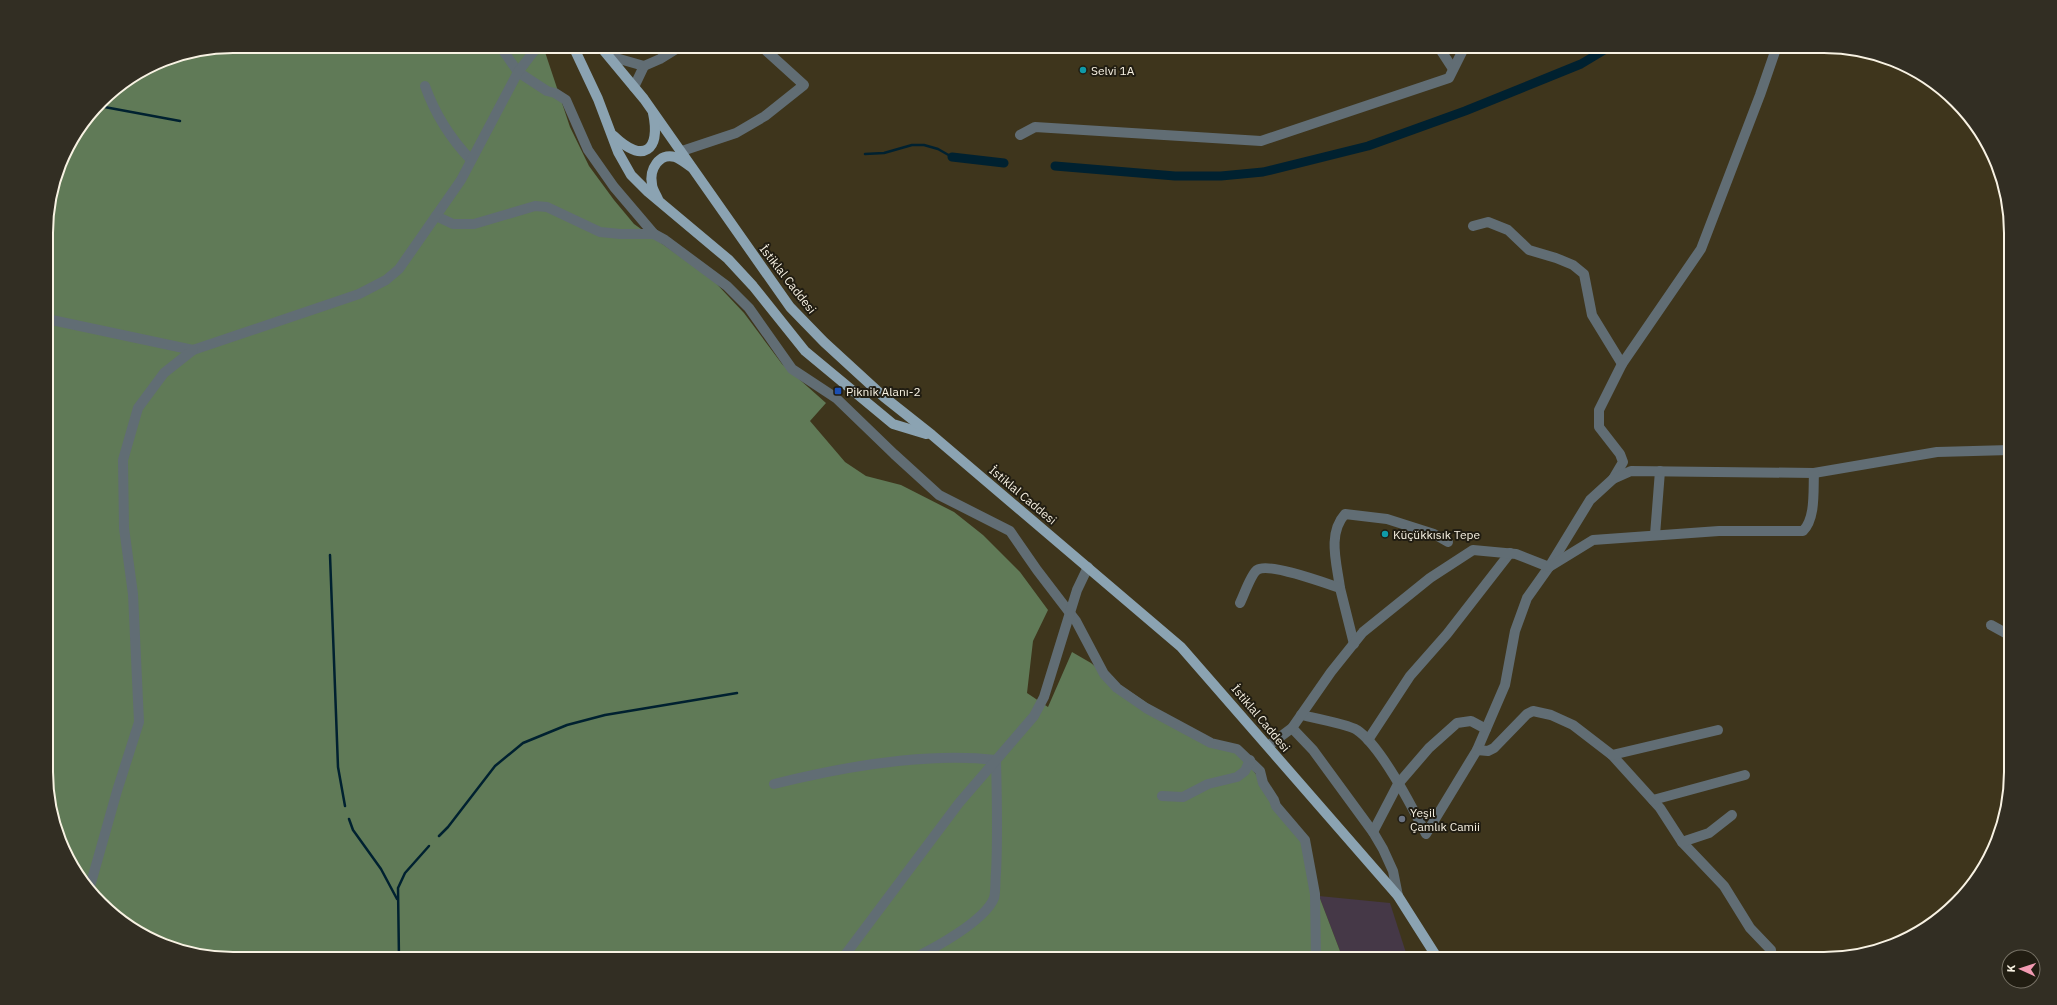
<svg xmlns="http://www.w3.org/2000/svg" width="2057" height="1005" viewBox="0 0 2057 1005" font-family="'IBM Plex Sans',sans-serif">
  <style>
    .industrial { fill: #453847 }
    .forest { fill: #607a57 }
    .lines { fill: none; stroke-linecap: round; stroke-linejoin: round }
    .stream { stroke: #002130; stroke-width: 2.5 }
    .canal { stroke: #002130; stroke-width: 9 }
    .minor { stroke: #616d74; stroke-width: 10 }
    .major { stroke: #8ba3b2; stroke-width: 10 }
    .culture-dot { fill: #0f9aa8; stroke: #211d12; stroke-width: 1.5 }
    .transit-dot { fill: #1a4fb4; stroke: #211d12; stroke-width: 1.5 }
    .worship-dot { fill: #6b7280; stroke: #211d12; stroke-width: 1.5 }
    .labels { text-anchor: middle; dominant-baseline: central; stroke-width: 4; stroke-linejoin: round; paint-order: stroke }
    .poi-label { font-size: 12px; fill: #f8f2e3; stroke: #211d12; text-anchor: start }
    .street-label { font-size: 12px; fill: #f8f2e3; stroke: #211d12 }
    .rim { fill: none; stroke: #f8f2e3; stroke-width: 2 }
  </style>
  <rect width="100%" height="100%" fill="#3e351c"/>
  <!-- industrial -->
  <path class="industrial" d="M1319 896 1390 903 1408 959H1343Z"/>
  <!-- forest -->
  <path class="forest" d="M233 46H543L570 127 589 166 614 200 634 224 712 279 744 313 782 364 826 403 810 421 845 462 866 476 901 485 954 512 983 535 1020 572 1048 610 1033 641 1027 693 1048 707 1072 652 1091 663 1104 674 1190 732 1237 749 1305 840 1319 896 1343 959H233L150 940 84 886 60 843 48 797 46 220 65 150 109 93 162 60Z"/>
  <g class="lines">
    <!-- stream -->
    <g class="stream">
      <path d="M99 106 180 121"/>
      <path d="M865 154 884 153 912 145H924L938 149 952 157"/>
      <path d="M330 555 338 767 345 806"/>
      <path d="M349 819 353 830 381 869 397 899"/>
      <path d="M439 836 448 827 495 766 523 743 567 725 605 715 737 693"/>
      <path d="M399 959 398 888 405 873 429 846"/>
    </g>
    <!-- canal -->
    <g class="canal">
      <path d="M952 157 1004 163"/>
      <path d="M1055 166 1175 176H1221L1263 172 1368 146 1465 111 1581 64 1611 46"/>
    </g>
    <!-- minor -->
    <g class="minor">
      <path d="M500 46 518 72 547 91 555 93 566 100 588 150 614 187 654 234"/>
      <path d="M1438 46 1453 69"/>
      <path d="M609 56 644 66 634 87"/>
      <path d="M644 66 660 59 681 46"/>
      <path d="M425 86C435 114 450 138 471 160"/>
      <path d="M1020 135 1035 127 1261 141 1449 78 1465 46"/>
      <path d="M682 151 736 133 765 116 804 85 761 46"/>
      <path d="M436 216 453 224H474L535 206 547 207 600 232 620 234H654L665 240 727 286 749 308 792 369 836 398 894 454 939 495 1010 531 1037 570 1076 621 1104 674 1117 688 1146 708 1211 743 1237 749 1260 771 1263 783 1274 800 1276 806 1305 840 1315 894 1316 959"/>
      <path d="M1473 226 1488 222 1508 230 1529 250 1556 258 1573 265 1584 274 1592 315 1622 364"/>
      <path d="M47 319 193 350 359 294 386 280 399 269 461 180 518 72 538 46"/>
      <path d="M1613 479 1623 462 1620 454 1599 427V410L1622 364 1701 249 1760 95 1777 46"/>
      <path d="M1655 535 1660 471"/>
      <path d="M1340 588C1337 564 1327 534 1345 514L1387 519 1434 534 1448 542"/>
      <path d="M1240 603C1244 595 1251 574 1257 570 1268 562 1325 583 1340 588L1354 644"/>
      <path d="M1991 625 2011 636"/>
      <path d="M1301 715C1314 718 1347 724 1357 730 1381 746 1412 807 1426 834L1477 750 1505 685 1515 631 1527 598 1549 567 1590 500 1613 479 1631 471 1814 473 1937 452 2010 450"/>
      <path d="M1292 728 1313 750 1373 832 1383 849 1393 871 1398 896"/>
      <path d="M1368 740 1410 676 1447 634 1510 553"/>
      <path d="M1268 746 1292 728 1331 672 1363 632 1430 578 1473 550 1516 554 1549 567 1593 540 1719 531H1803C1816 518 1813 490 1814 473"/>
      <path d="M1477 750 1488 751 1494 748 1527 714 1533 711 1551 715 1573 725 1612 755 1660 808 1682 842 1724 886 1750 928 1771 950 1772 959"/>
      <path d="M1612 755 1718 730"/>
      <path d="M774 784C842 767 926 752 996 760 997 798 998 836 996 873 995 880 996 891 994 898 985 921 933 949 912 959"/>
      <path d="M1162 796 1183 797 1208 784 1237 777 1245 771 1250 760"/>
      <path d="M1653 800 1745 775"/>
      <path d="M1373 832 1398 784 1429 748 1457 723 1471 721 1486 729"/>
      <path d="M1682 842 1709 833 1732 815"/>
      <path d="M89 890 117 791 139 722 133 594 124 528 123 460 138 408 164 373 193 350"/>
      <path d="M842 959 959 803 1034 716 1044 697 1077 590 1088 567"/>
    </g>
    <!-- major -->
    <g class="major">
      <path d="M573 46 598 99 618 152 631 175 648 192 728 259 753 286 805 351 893 424 926 434"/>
      <path d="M600 46 644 99 790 307 824 342 884 397 932 435 1181 647 1398 896 1438 959"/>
      <path d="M614 136C643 164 661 151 653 113"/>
      <path d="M658 199C656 194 652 189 652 184 649 170 659 152 675 157 681 159 686 164 691 167"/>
    </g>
  </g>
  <!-- markers -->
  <g class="culture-dot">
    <circle cx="1083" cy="70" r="4"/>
    <circle cx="1385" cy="534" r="4"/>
  </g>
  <rect class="transit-dot" x="834" y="387" width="8" height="8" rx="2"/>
  <circle class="worship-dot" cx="1402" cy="819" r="4"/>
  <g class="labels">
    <!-- poi labels -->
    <g class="poi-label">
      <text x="1091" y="70">Selvi 1A</text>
      <text x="846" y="391">Piknik Alanı-2</text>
      <text x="1393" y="534">Küçükkısık Tepe</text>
      <text x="1410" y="812">Yeşil<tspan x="1410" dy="14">Çamlık Camii</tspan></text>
    </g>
    <!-- street labels -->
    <g class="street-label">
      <text transform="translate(788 279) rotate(52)">İstiklal Caddesi</text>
      <text transform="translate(1023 495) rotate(40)">İstiklal Caddesi</text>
      <text transform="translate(1261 718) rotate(50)">İstiklal Caddesi</text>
    </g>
  </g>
  <!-- crop -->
  <path d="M0 0H2057V1005H0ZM233 53H1824A180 180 0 0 1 2004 233V772A180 180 0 0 1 1824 952H233A180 180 0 0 1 53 772V233A180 180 0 0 1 233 53Z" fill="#322e23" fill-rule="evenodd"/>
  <path class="rim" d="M233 53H1824A180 180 0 0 1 2004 233V772A180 180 0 0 1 1824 952H233A180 180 0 0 1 53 772V233A180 180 0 0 1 233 53Z"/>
  <!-- north arrow -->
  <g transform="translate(2021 969) rotate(273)"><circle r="19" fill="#211d12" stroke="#777266"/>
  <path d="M0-3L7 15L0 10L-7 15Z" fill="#f19ab1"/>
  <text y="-6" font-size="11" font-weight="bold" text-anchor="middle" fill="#f8f2e3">K</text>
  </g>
</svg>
